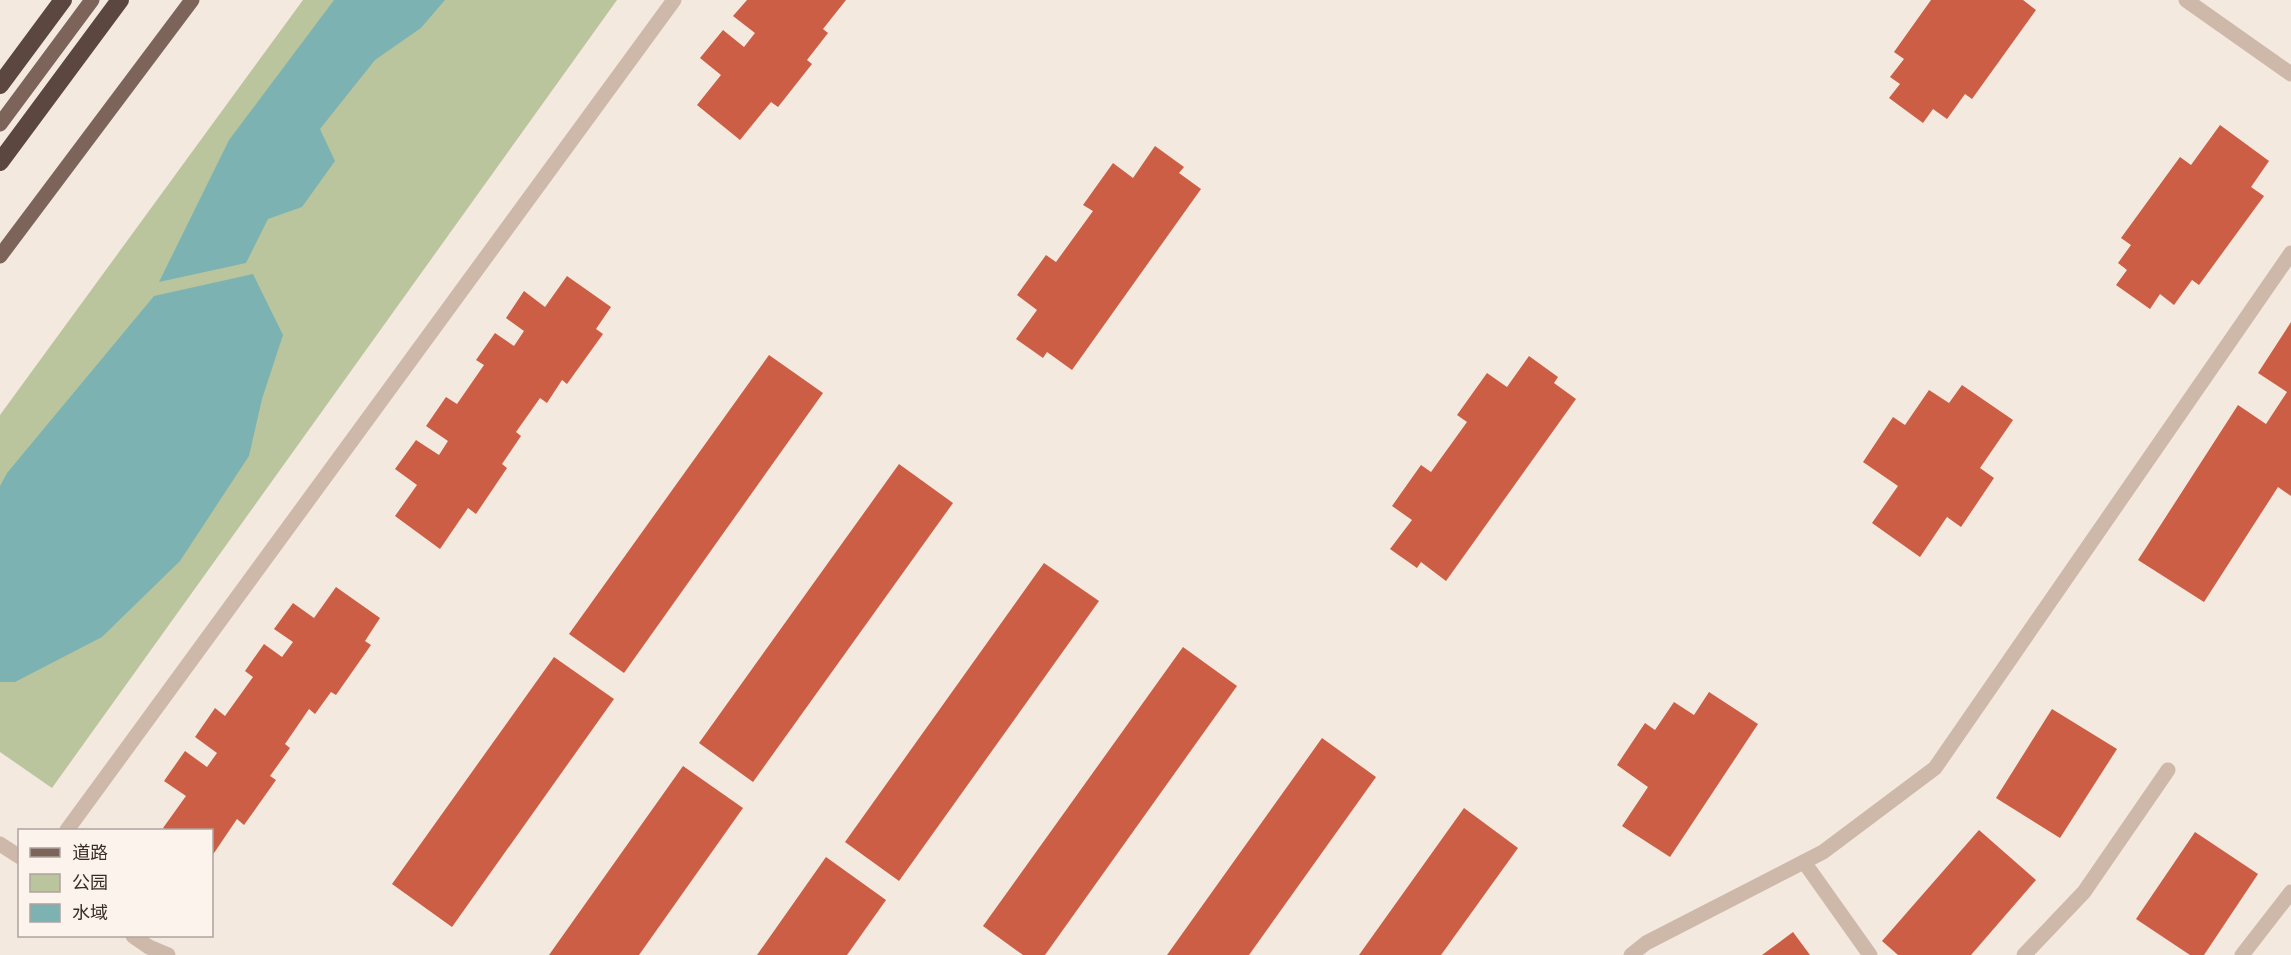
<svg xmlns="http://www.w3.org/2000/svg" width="2291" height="955" viewBox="0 0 2291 955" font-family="Barlow,'Noto Sans SC',sans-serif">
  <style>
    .green { fill: #bac59e }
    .water { fill: #7cb3b2 }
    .building { fill: #cc5e45 }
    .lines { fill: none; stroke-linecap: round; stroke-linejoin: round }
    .minor { stroke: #ceb8aa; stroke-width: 15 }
    .major { stroke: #7d645a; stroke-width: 15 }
    .highway { stroke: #5c4740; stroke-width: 18 }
  </style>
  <rect width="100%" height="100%" fill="#f4e9df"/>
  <!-- green -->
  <path class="green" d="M303 0H617L52 788 0 752V415Z"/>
  <!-- water -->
  <g class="water">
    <path d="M334 0H445L421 28 375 60 320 129 335 161 302 207 268 219 246 263 159 282 229 140Z"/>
    <path d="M253 274 283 335 262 399 249 456 180 561 102 637 15 682H0V486L7 473 154 296Z"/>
  </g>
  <!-- building -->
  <g class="building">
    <path d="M747 0H846L823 29 828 33 807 60 812 64 778 107 771 102 740 140 697 105 721 75 700 58 723 30 744 47 755 33 733 16Z"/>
    <path d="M1931 0H2023L2036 10 1972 99 1965 94 1947 119 1933 109 1923 123 1889 98 1900 84 1890 77 1904 59 1894 52Z"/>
    <path d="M2220 125 2269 161 2251 187 2264 196 2199 285 2192 280 2174 305 2160 294 2150 309 2116 285 2127 270 2118 263 2131 245 2121 238 2180 157 2191 165Z"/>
    <path d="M1155 146 1184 167 1179 173 1201 189 1072 370 1047 352 1043 358 1016 339 1037 310 1017 295 1046 255 1056 262 1093 211 1083 205 1113 163 1133 178Z"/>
    <path d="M567 276 611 307 596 329 603 334 567 384 562 380 547 403 540 398 516 432 521 436 502 464 507 468 476 514 468 508 440 549 395 516 417 485 395 469 416 440 439 455 448 441 426 426 446 397 457 404 484 365 476 360 495 333 514 346 524 331 506 318 524 291 545 307Z"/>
    <path d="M2291 322V496L2278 487 2204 602 2138 560 2238 405 2266 424 2287 392 2258 373Z"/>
    <path d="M769 355 823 393 624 673 569 634Z"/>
    <path d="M1529 356 1558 377 1554 383 1576 399 1446 581 1421 562 1417 568 1390 549 1412 520 1392 506 1421 465 1431 472 1467 422 1457 415 1487 373 1507 387Z"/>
    <path d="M1962 385 2013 420 1980 468 1994 478 1961 527 1947 517 1920 557 1872 523 1898 486 1863 462 1893 417 1905 425 1929 390 1949 403Z"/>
    <path d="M899 464 953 503 753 782 699 743Z"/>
    <path d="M1044 563 1099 601 899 881 845 842Z"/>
    <path d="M336 587 380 618 365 641 371 645 336 695 331 692 315 714 309 709 285 744 290 748 270 776 276 780 244 825 237 819 212 856V830H167L163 828 186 796 164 781 185 751 207 767 217 753 195 737 215 708 225 716 253 677 245 671 264 644 282 657 293 642 274 629 293 603 314 618Z"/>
    <path d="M1183 647 1237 686 1045 955H1023L983 926Z"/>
    <path d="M554 657 614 699 452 927 392 884Z"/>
    <path d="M1709 692 1758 724 1670 857 1622 826 1648 787 1617 765 1645 723 1655 730 1674 702 1694 715Z"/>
    <path d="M2052 709 2117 749 2060 838 1996 798Z"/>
    <path d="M1322 738 1376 777 1249 955H1167Z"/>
    <path d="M683 766 743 808 639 955H549Z"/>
    <path d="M1464 808 1518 848 1441 955H1359Z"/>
    <path d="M1979 830 2036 880 1971 955H1898L1882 941Z"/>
    <path d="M2195 832 2258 874 2204 955H2190L2136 919Z"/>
    <path d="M826 857 886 900 847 955H757Z"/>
    <path d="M1793 932 1810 955H1762Z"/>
  </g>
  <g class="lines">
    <!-- minor -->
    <g class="minor">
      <path d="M2186 0 2291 74"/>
      <path d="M67 830 674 0"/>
      <path d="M0 844 20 857"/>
      <path d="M1804 862 1870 955"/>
      <path d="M133 936 149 947 168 955"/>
      <path d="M1631 955 1646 943 1823 852 1935 768 2291 253"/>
      <path d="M2024 955 2084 892 2168 770"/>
      <path d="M2242 955 2291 892"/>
    </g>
    <!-- major -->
    <g class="major">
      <path d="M0 124 92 0"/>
      <path d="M0 256 192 0"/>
    </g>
    <!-- highway -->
    <g class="highway">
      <path d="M0 85 63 0"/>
      <path d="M0 162 120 0"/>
    </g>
  </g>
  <!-- legend -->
  <rect x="18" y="829" width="195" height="108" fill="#fbf3ec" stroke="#aea49e" stroke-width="1.5"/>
  <rect x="30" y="848" width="30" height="9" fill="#7d645a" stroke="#aea49e" stroke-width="1.5"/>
  <text x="72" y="859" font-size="18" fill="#3b2e2a">道路</text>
  <rect x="30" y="874" width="30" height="18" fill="#bac59e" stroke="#aea49e" stroke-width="1.5"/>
  <text x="72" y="889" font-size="18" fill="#3b2e2a">公园</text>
  <rect x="30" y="904" width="30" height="18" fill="#7cb3b2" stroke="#aea49e" stroke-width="1.5"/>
  <text x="72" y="919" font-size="18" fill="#3b2e2a">水域</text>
</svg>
